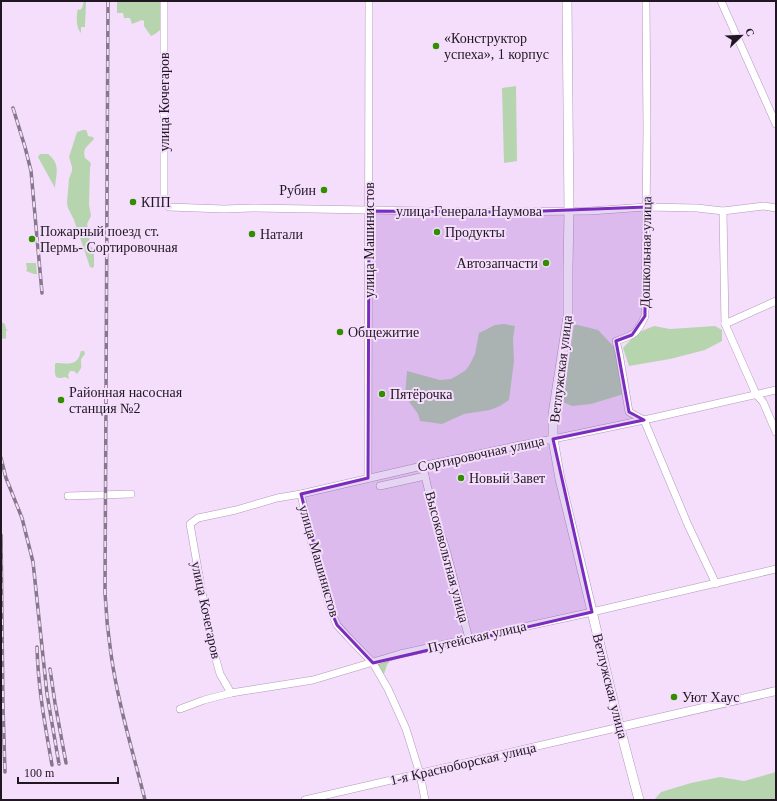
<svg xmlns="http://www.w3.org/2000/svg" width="777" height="801" viewBox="0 0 777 801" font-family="'Times New Roman',serif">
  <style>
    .green { fill: #b6d5ae }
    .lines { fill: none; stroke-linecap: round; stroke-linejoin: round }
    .minor-casing { stroke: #b298b9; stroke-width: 8 }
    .tertiary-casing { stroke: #b298b9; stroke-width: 9 }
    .secondary-casing { stroke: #b298b9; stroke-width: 10 }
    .minor { stroke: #fff; stroke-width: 7 }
    .tertiary { stroke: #fff; stroke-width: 8 }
    .secondary { stroke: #fff; stroke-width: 9 }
    .rail-casing { stroke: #86778b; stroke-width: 3.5 }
    .rail { stroke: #f4defb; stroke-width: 2; stroke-dasharray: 6; stroke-linecap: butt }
    .marked { fill: #7b2cbf; fill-opacity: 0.2; stroke: #7b2cbf; stroke-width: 3; stroke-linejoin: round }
    .poi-dot { fill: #318e00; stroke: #f4defb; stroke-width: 1.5 }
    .labels { text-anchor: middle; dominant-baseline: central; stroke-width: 4; stroke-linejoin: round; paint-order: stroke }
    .poi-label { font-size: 14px; fill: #201723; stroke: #f4defb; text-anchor: start }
    .street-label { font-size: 14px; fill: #201723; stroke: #f4defb }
  </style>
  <rect width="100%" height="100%" fill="#f4defb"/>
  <!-- green -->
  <g class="green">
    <path d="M84 1H86L85 27H81V33C76 28 76 16 78 9L80 10 82 8Z"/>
    <path d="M117 1H160V30L155 34 151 36 144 26V21L142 20 132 24 130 18H124L123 13H117Z"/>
    <path d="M516 86 517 161 504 163 502 88Z"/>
    <path d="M83 130H86L87 132 88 136 93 137 94 139C88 146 82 148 85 158L90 162 91 164 90 168 89 205 91 216 87 224 88 228 90 231 89 243 93 249 94 253V266L93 268 90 267 74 220 68 208 67 203 69 179 72 171V167L69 157 77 132Z"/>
    <path d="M40 154H48C61 164 56 174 55 188L38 157Z"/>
    <path d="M26 263H36L37 274H34L26 271 27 269Z"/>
    <path d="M1 322 5 324 6 329 8 330 6 331V338L5 339 1 338Z"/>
    <path d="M504 324 515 326 513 338 514 361 509 400 500 406 490 410 464 414 442 424 420 421 418 414 405 396 407 371 440 380 451 379 458 375 466 370 470 364 475 354 479 333 495 325Z"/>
    <path d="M574 324 598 330 617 350 627 393 591 404 572 406 563 402Z"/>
    <path d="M654 326 670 329 715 326 722 330V341L705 350 670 359 629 366 623 348 637 333Z"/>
    <path d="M81 351H84L85 354 81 359C81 369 83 366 77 374L74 371H70L68 375 69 379 65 377C53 381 55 373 55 364L56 363C62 363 71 365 76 361 79 359 80 354 81 351Z"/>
    <path d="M391 659 387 665 384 674 376 664Z"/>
    <path d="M776 772V800H654L661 792 691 783 720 777 744 781Z"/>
  </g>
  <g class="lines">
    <!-- minor casing -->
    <g class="minor-casing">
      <g id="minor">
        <path d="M164 1V203L169 207 224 209 252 208 483 212 590 211 646 207 697 208 723 211 764 206 776 208"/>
        <path d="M646 1 647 129 645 316C637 334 634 335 616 341L619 353 629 412 644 420 688 525 716 584"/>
        <path d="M721 1 776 124"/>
        <path d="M723 211 725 324 756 394 763 402 776 432"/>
        <path d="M725 324 776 301"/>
        <path d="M425 476 434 513 447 553 469 639"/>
        <path d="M368 478 369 1"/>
        <path d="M380 486 425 476 424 472"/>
        <path d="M301 494 311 541 331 611 337 625 348 637 373 663 388 689 406 729 420 774 425 800"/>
        <path d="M68 496 131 494"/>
        <path d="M231 693 220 674 210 638 190 524 198 518 236 510 277 498 301 494 422 466 516 446 553 439 644 420 776 390"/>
        <path d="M180 709 204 700 231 693 313 680 400 654 592 612 776 569"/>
        <path d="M305 800 620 727"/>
      </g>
    </g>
    <!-- tertiary casing -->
    <g class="tertiary-casing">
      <path id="tertiary" d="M620 727 776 691"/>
    </g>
    <!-- secondary casing -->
    <g class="secondary-casing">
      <path id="secondary" d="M567 1 569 212 568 269V317L553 414V439L560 479 590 603 616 713 639 800"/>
    </g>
    <!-- minor -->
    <use href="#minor" class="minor"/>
    <!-- tertiary -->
    <use href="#tertiary" class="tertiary"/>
    <!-- secondary -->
    <use href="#secondary" class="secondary"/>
    <!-- rail casing -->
    <g class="rail-casing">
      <g id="rail">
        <path d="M108 1 105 593C106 614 108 634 111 654 118 704 133 752 145 800"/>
        <path d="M13 108 25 147 31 171 42 293"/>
        <path d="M1 458 6 478 22 518 33 562 47 694 59 764"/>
        <path d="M1 535 3 707 5 772"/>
        <path d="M37 647C38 688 45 725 52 765"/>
        <path d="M50 669 55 703 66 763"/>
      </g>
    </g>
    <!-- rail -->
    <use href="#rail" class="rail"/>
  </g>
  <!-- marked area -->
  <path class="marked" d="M646 207 645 316 632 335 616 341 629 412 644 420 553 439 592 612 373 663 337 625 331 611 301 494 368 478 369 211 517 212Z"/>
  <!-- markers -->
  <g class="poi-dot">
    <circle cx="436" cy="46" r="4"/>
    <circle cx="324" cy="190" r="4"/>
    <circle cx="133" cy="202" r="4"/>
    <circle cx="437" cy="232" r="4"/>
    <circle cx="252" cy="234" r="4"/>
    <circle cx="32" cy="239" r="4"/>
    <circle cx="546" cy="263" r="4"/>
    <circle cx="340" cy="332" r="4"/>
    <circle cx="382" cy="394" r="4"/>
    <circle cx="61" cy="400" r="4"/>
    <circle cx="461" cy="478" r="4"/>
    <circle cx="674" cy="697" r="4"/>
  </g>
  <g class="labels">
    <!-- poi labels -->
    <g class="poi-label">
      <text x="444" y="38">«Конструктор<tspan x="444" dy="16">успеха», 1 корпус</tspan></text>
      <text x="316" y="190" text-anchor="end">Рубин</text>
      <text x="141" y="202">КПП</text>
      <text x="40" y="231">Пожарный поезд ст.<tspan x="40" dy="16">Пермь- Сортировочная</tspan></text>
      <text x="445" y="232">Продукты</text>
      <text x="260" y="234">Натали</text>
      <text x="538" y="263" text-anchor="end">Автозапчасти</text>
      <text x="348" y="332">Общежитие</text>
      <text x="69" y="392">Районная насосная<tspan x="69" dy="16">станция №2</tspan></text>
      <text x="390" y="394">Пятёрочка</text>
      <text x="469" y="478">Новый Завет</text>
      <text x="682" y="697">Уют Хаус</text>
    </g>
    <!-- street labels -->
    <g class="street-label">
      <text transform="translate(164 102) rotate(-90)">улица Кочегаров</text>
      <text x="469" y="211">улица Генерала Наумова</text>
      <text transform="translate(369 240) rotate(-90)">улица Машинистов</text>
      <text transform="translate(646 252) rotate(-89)">Дошкольная улица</text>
      <text transform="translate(561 369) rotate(-83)">Ветлужская улица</text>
      <text transform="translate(481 454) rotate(-12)">Сортировочная улица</text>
      <text transform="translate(447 557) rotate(75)">Высоковольтная улица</text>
      <text transform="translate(319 561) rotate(74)">улица Машинистов</text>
      <text transform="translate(206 610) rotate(78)">улица Кочегаров</text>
      <text transform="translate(477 637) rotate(-13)">Путейская улица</text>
      <text transform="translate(610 686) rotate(76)">Ветлужская улица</text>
      <text transform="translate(463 764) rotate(-13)">1-я Красноборская улица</text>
    </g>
  </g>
  <!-- border -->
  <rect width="777" height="801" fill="none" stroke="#201723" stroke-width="4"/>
  <!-- north arrow -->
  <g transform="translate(741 36) rotate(67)" stroke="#f4defb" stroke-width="3" paint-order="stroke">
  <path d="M0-3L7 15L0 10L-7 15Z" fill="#201723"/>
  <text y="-6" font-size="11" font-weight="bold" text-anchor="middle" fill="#201723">С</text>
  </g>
  <!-- scale -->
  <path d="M18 777v6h100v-6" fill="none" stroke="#201723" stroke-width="2"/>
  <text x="24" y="777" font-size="12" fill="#201723" stroke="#f4defb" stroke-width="3" paint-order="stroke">100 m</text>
</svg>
